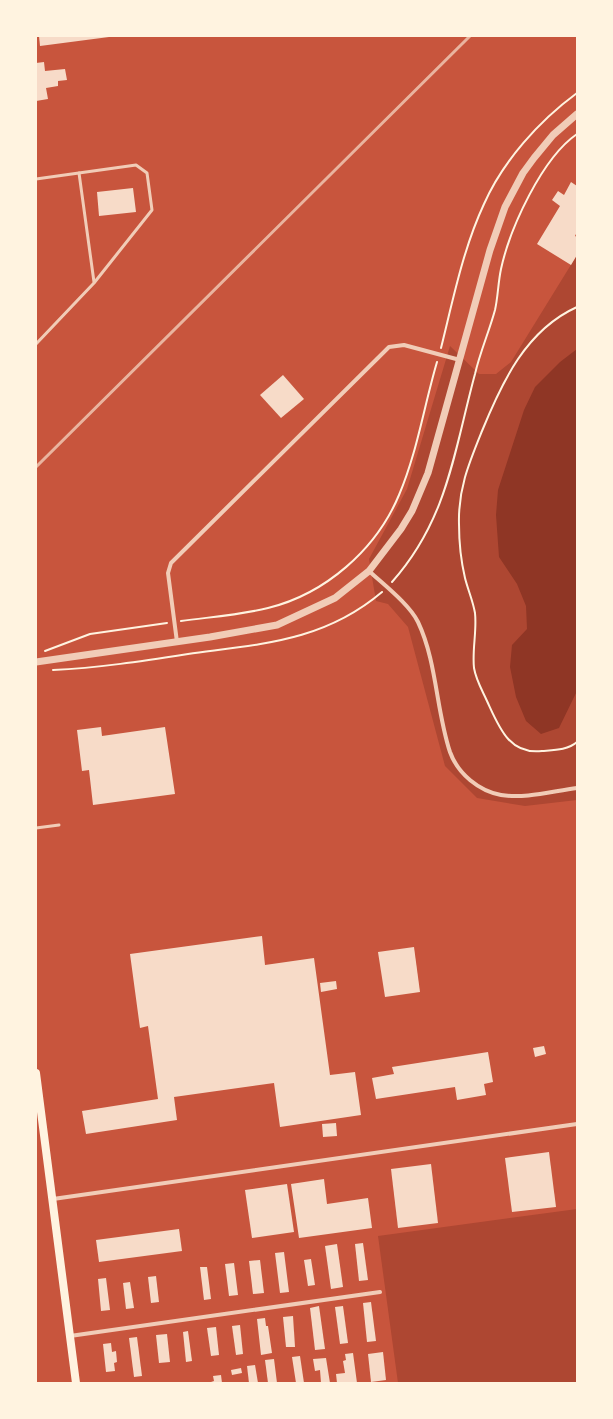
<svg xmlns="http://www.w3.org/2000/svg" width="613" height="1419" viewBox="0 0 613 1419" font-family="Figtree,sans-serif">
  <style>
    .green { fill: #ae4732 }
    .water { fill: #8f3625 }
    .building { fill: #f7dbc8 }
    .lines { fill: none; stroke-linecap: round; stroke-linejoin: round }
    .path { stroke: #fff3e0; stroke-width: 2 }
    .service { stroke: #f1ccb7; stroke-width: 3 }
    .minor { stroke: #f1ccb7; stroke-width: 4 }
    .tertiary { stroke: #f1ccb7; stroke-width: 7 }
    .secondary { stroke: #fff3e0; stroke-width: 8 }
    .rail { stroke: #e9b49f; stroke-width: 3 }
  </style>
  <rect width="100%" height="100%" fill="#c8553d"/>
  <!-- green -->
  <g class="green">
    <path d="M577 255V800L525 806 477 798 445 766 408 627 388 604 376 601 369 559 407 489 450 346 479 374H496L511 362Z"/>
    <path d="M577 1209V1383H398L378 1236Z"/>
  </g>
  <!-- water -->
  <path class="water" d="M577 349V691L559 728 541 734 526 721 516 697 510 667 512 645 527 629 526 606 517 584 499 557 496 515 498 490 524 410 535 387 560 362Z"/>
  <!-- building -->
  <g class="building">
    <path d="M39 36H109V37L40 46Z"/>
    <path d="M44 62 45 71 65 69 67 80 58 81V86L46 88 48 99 36 101V63Z"/>
    <path d="M571 182 577 186V232L575 236 577 237V255L571 265 537 244 560 206 552 200 558 191 564 195Z"/>
    <path d="M133 188 136 212 99 216 97 192Z"/>
    <path d="M283 375 304 399 281 418 260 395Z"/>
    <path d="M101 727 102 736 165 727 175 794 93 805 89 770 82 771 77 730Z"/>
    <path d="M262 936 265 965 314 958 330 1075 355 1072 361 1115 280 1127 274 1083 174 1097 177 1120 86 1134 82 1111 158 1099 148 1026 140 1028 130 954Z"/>
    <path d="M414 947 420 992 385 997 378 952Z"/>
    <path d="M336 981 337 989 321 992 320 983Z"/>
    <path d="M544 1046 546 1054 535 1057 533 1048Z"/>
    <path d="M488 1052 493 1082 484 1084 486 1095 457 1100 455 1087 376 1099 372 1078 394 1074 392 1067Z"/>
    <path d="M336 1123 337 1136 323 1137 322 1124Z"/>
    <path d="M549 1152 556 1207 512 1212 505 1158Z"/>
    <path d="M431 1164 438 1223 398 1228 391 1169Z"/>
    <path d="M324 1179 327 1204 368 1198 372 1228 299 1238 291 1184Z"/>
    <path d="M287 1184 294 1232 252 1238 245 1190Z"/>
    <path d="M179 1229 182 1251 99 1262 96 1240Z"/>
    <path d="M363 1243 368 1280 359 1281 355 1244Z"/>
    <path d="M337 1244 343 1287 331 1289 325 1246Z"/>
    <path d="M284 1252 289 1292 280 1293 275 1253Z"/>
    <path d="M311 1259 315 1285 308 1286 304 1260Z"/>
    <path d="M260 1260 264 1293 253 1294 249 1261Z"/>
    <path d="M234 1263 238 1295 229 1296 225 1264Z"/>
    <path d="M200 1267H207L211 1299 204 1300Z"/>
    <path d="M156 1276 159 1302 151 1303 148 1277Z"/>
    <path d="M106 1278 110 1310 101 1311 98 1279Z"/>
    <path d="M130 1282 134 1308 126 1309 123 1283Z"/>
    <path d="M371 1302 376 1341 367 1342 363 1303Z"/>
    <path d="M319 1306 325 1349 315 1350 310 1308Z"/>
    <path d="M343 1306 348 1343 340 1344 335 1307Z"/>
    <path d="M293 1316 295 1347H286L283 1317Z"/>
    <path d="M265 1318 266 1326H268L272 1353 261 1355 257 1319Z"/>
    <path d="M240 1325 243 1354 236 1355 232 1326Z"/>
    <path d="M216 1327 219 1355 211 1356 207 1328Z"/>
    <path d="M188 1331 192 1361 186 1362 183 1332Z"/>
    <path d="M167 1334 170 1362 159 1363 156 1335Z"/>
    <path d="M137 1337 142 1376 134 1377 129 1338Z"/>
    <path d="M111 1343 112 1352 116 1351 117 1362 114 1363 115 1371 106 1372 103 1344Z"/>
    <path d="M383 1352 386 1380 371 1382 368 1354Z"/>
    <path d="M353 1353 357 1383H337L336 1374 345 1373 343 1361 346 1360 345 1354Z"/>
    <path d="M300 1356 304 1383H296L292 1357Z"/>
    <path d="M326 1358 330 1383H321L320 1370 315 1371 313 1359Z"/>
    <path d="M274 1359 277 1383H268L265 1360Z"/>
    <path d="M255 1365 258 1383H249L247 1366Z"/>
    <path d="M241 1368 242 1373 232 1375 231 1370Z"/>
    <path d="M221 1375 222 1383H208L214 1381 213 1376Z"/>
  </g>
  <g class="lines">
    <!-- path -->
    <g class="path">
      <path d="M577 307C526 330 502 382 482 431 469 463 458 489 459 524 459 542 461 561 465 578 468 590 473 601 475 613 477 631 472 650 474 668 476 680 482 690 487 701 499 727 509 755 542 751 554 750 568 750 577 742"/>
      <path d="M441 348C453 300 463 249 484 204 503 161 539 121 577 93"/>
      <path d="M392 582C448 519 454 451 475 374 480 352 489 332 495 310 498 297 498 283 501 269 510 228 542 158 577 134"/>
      <path d="M181 621C210 617 240 615 268 608 325 594 376 550 399 495 417 453 424 406 437 362"/>
      <path d="M45 651 90 634 167 623"/>
      <path d="M53 670C98 668 143 661 188 654 260 644 323 642 382 592"/>
    </g>
    <!-- service -->
    <g class="service">
      <path d="M79 173 94 282"/>
      <path d="M36 179 136 165 147 173 152 210 94 283 36 344"/>
      <path d="M36 828 59 825"/>
    </g>
    <!-- minor -->
    <g class="minor">
      <path d="M369 571C384 585 409 604 418 622 437 662 436 710 450 752 458 774 479 791 501 795 525 799 553 791 577 788"/>
      <path d="M177 642 168 573 171 563 389 347 404 345 460 360"/>
      <path d="M53 1199 577 1124"/>
      <path d="M70 1336 380 1292"/>
    </g>
    <!-- tertiary -->
    <path class="tertiary" d="M36 662 210 637 277 625 335 598 369 571 401 529 412 511 428 473 490 250 505 207 523 173 534 158 553 135 577 114"/>
    <!-- secondary -->
    <path class="secondary" d="M36 1073 76 1383"/>
    <!-- rail -->
    <path class="rail" d="M36 467 470 36"/>
  </g>
  <!-- border -->
  <rect width="613" height="1419" fill="none" stroke="#fff3e0" stroke-width="74"/>
</svg>
